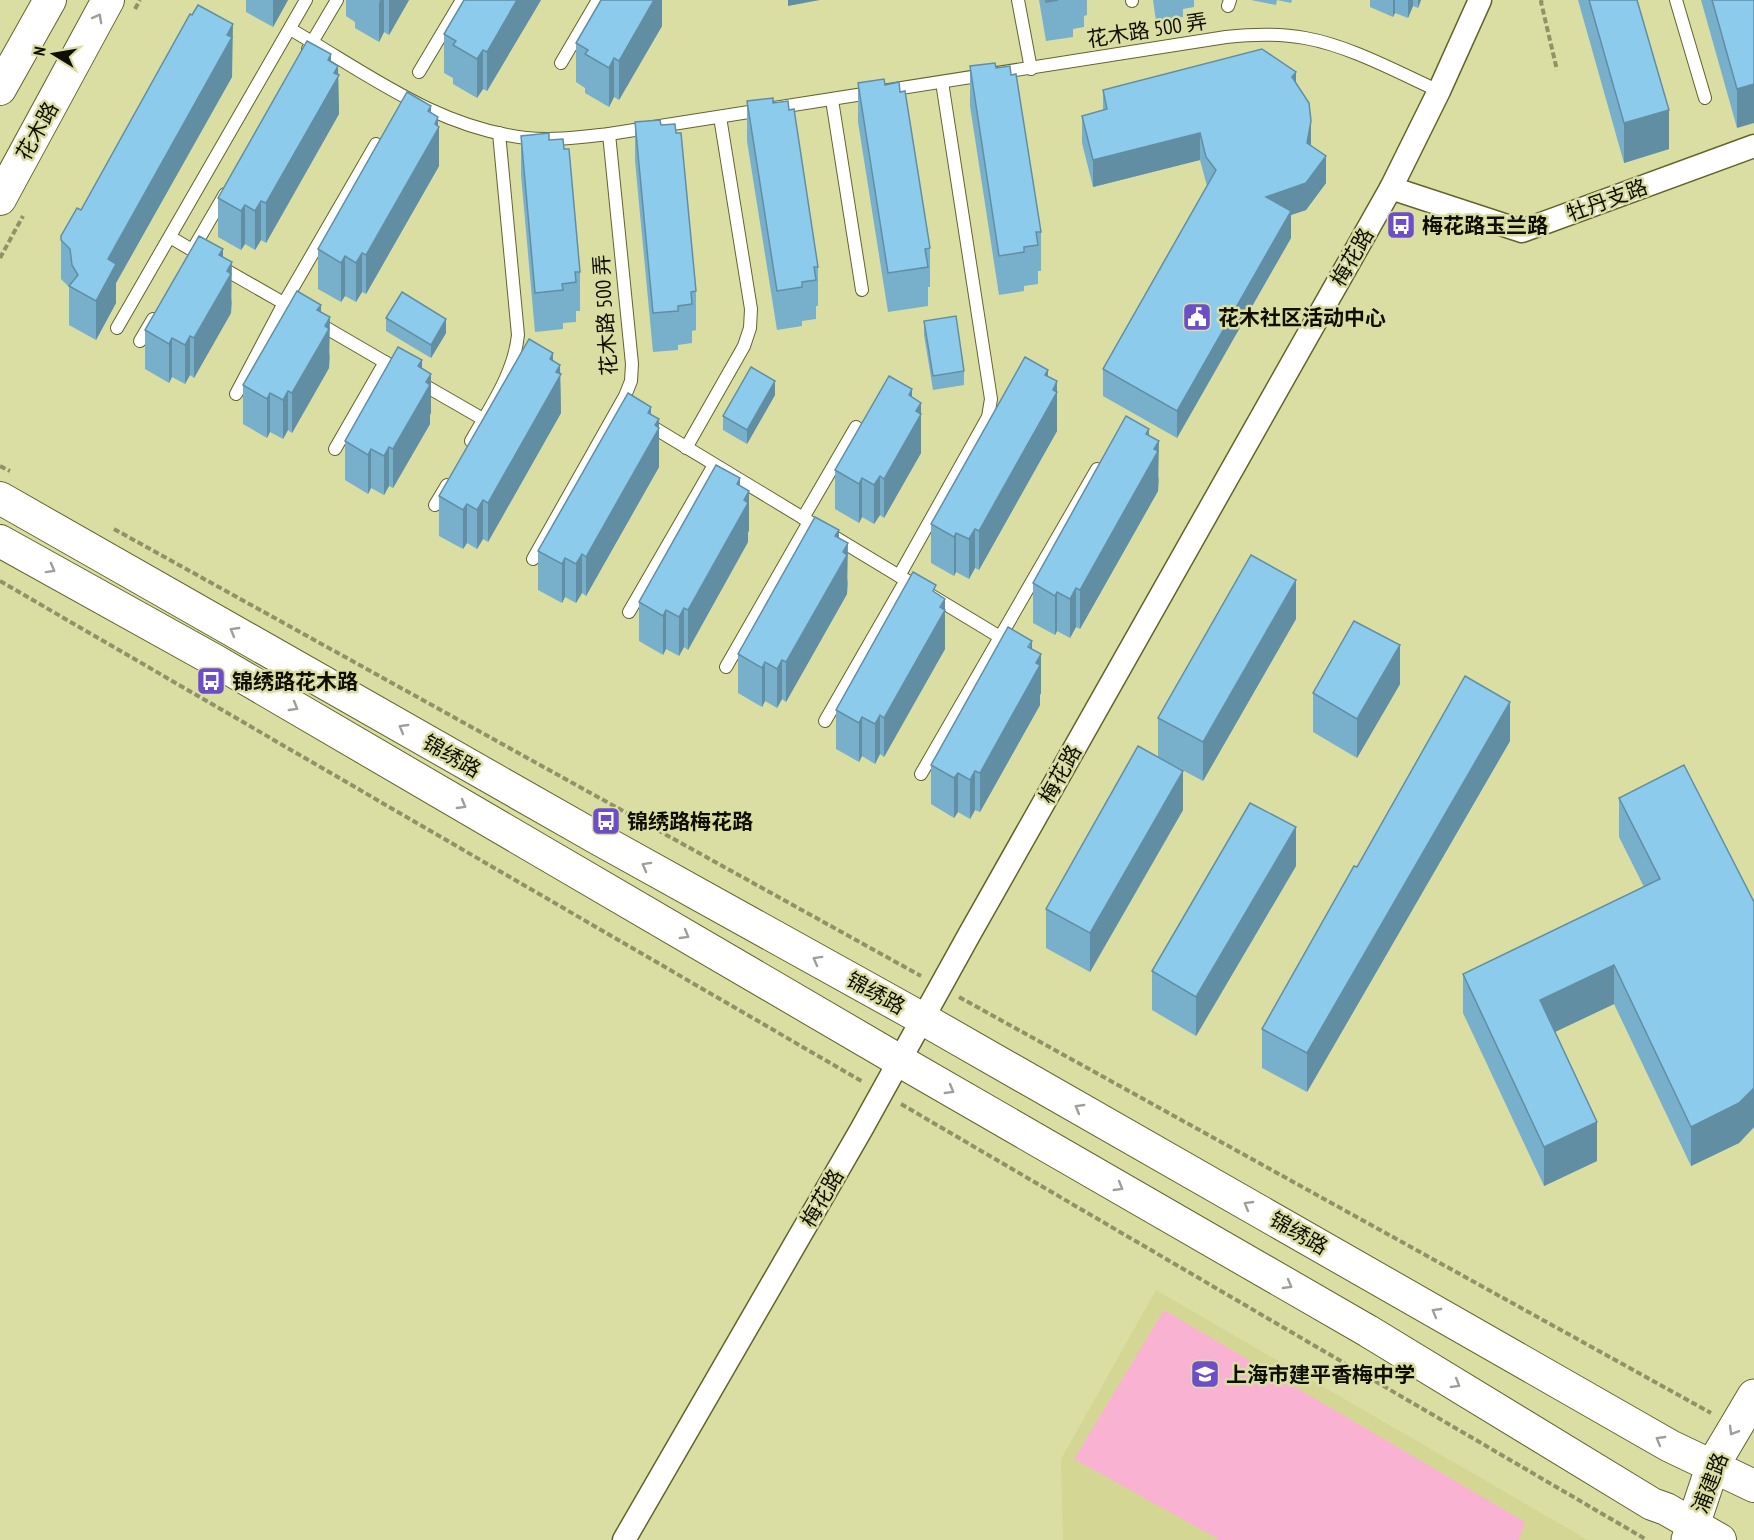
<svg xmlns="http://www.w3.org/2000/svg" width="1754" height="1540" viewBox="0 0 1754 1540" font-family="'PT Sans Narrow','Noto Sans SC',sans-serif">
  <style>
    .built { fill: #d3d793 }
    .garden { fill: #fab2d2 }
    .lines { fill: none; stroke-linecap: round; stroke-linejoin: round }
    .service-casing { stroke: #62642c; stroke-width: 14 }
    .minor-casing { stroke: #62642c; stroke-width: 25 }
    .secondary-casing { stroke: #62642c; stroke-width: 34 }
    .primary-casing { stroke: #62642c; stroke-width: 35 }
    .path { stroke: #909267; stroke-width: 4; stroke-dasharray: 6 3; stroke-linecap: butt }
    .service { stroke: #fff; stroke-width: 12 }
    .minor { stroke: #fff; stroke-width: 22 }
    .secondary { stroke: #fff; stroke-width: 32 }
    .primary { stroke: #fff; stroke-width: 33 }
    .wall { fill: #78afca }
    .shaded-wall { fill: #628ea4 }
    .building { fill: #8ccbeb; stroke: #628ea4; stroke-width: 1.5 }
    .oneway { stroke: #9f9f99 }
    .labels { text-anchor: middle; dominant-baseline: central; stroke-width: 5; stroke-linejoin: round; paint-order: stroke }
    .street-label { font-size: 21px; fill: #0f0f00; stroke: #dbdea3 }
    .poi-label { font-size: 21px; font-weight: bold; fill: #0f0f00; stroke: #dbdea3; text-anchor: start }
  </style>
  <rect width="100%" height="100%" fill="#dbdea3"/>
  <!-- built -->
  <path class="built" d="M1156 1290 1588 1540H1063L1061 1459Z"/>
  <!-- garden -->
  <path class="garden" d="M1164 1310 1525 1522 1519 1540H1220L1074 1459Z"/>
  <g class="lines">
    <!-- service casing -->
    <g class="service-casing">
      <g id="service">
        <path d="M1018 0 1031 69"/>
        <path d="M1132 0V1"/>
        <path d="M1676 0 1705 98"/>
        <path d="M1228 6 1230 0"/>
        <path d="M290 29C367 73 435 127 526 138 554 141 582 137 609 134L1226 37C1253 34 1279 33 1305 38 1350 46 1397 72 1439 91"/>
        <path d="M308 49 337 0"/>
        <path d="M561 63 598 0"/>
        <path d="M419 72 462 0"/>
        <path d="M832 100 862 290"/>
        <path d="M170 237 197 253"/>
        <path d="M193 249 225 194"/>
        <path d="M217 265 301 313"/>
        <path d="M316 322 402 372"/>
        <path d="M117 328 306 0"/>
        <path d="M140 341 153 319"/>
        <path d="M417 381 483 419"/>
        <path d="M236 394 284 303 376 144"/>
        <path d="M646 423 1000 637"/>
        <path d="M471 441C490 407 514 374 518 335L499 133"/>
        <path d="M686 448 744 346 750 328 751 309 720 117"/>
        <path d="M335 449 385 362"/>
        <path d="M435 505 447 485"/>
        <path d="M803 518 856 427"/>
        <path d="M533 559 625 396 631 381 632 364 609 134"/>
        <path d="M899 576 988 417 991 399 942 82"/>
        <path d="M629 612 714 465"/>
        <path d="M726 667 809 522"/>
        <path d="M825 721 906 580"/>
        <path d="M921 774 1097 469"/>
      </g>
    </g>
    <!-- minor casing -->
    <g class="minor-casing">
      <g id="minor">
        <path d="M1391 188 1522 231 1754 146"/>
        <path d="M624 1540 861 1130 969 935 1391 188 1439 91 1480 0"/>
      </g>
    </g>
    <!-- secondary casing -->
    <g class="secondary-casing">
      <g id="secondary">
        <path d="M0 89 50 0"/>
        <path d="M0 199 108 0"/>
        <path d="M0 498 597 838 923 1019 1670 1446 1754 1486"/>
        <path d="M0 541 214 660 900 1061 1368 1331 1652 1504 1666 1509 1720 1540"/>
      </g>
    </g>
    <!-- primary casing -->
    <g class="primary-casing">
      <path id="primary" d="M1688 1540 1713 1465 1754 1396"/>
    </g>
    <!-- path -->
    <g class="path">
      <path d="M1542 0 1541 2 1557 70"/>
      <path d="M135 9 140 0"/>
      <path d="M0 258 23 216"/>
      <path d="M0 466 10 471"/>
      <path d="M114 529 921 976"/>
      <path d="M0 581 863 1082"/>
      <path d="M959 997 1711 1413"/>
      <path d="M901 1104 1647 1540"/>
    </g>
    <!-- service -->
    <use href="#service" class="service"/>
    <!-- minor -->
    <use href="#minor" class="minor"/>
    <!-- secondary -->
    <use href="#secondary" class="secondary"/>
    <!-- primary -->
    <use href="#primary" class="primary"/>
  </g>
  <!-- wall -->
  <g class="wall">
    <path d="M246 0H288L273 27 246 12Z"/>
    <path d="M346 0H409L389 35 384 32 379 42 355 28V22L346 16Z"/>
    <path d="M541 0 487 91 483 89 477 98 453 84V78L444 73V34Z"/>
    <path d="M662 0V26L619 100 614 97 609 107 585 93V88L576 82V43Z"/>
    <path d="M1039 0H1087V15L1084 16V27L1073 29V37L1046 41Z"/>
    <path d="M1153 0H1194V7L1183 9V17L1156 21Z"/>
    <path d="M1251 0H1292L1291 3 1277 0 1276 5Z"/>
    <path d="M1370 0H1421L1418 8 1413 6 1408 18 1395 13 1393 17 1370 7Z"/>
    <path d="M1578 0H1637L1669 149 1624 163Z"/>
    <path d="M1701 0H1754L1737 128Z"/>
    <path d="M331 62 338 75 339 114 266 243 261 240 255 250 245 244 241 250 218 237V198Z"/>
    <path d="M233 64 232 65V77L116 283V303L96 340 69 325V287L61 279V236Z"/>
    <path d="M970 66 1041 232V271H1038V284L1024 286V291L999 295 970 106Z"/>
    <path d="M1296 82 1311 145 1326 183 1306 210 1291 215V238L1177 438 1103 396V369L1207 186 1200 160 1093 187 1082 143V116L1103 110V90Z"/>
    <path d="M858 83 930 248V287H928V306L888 312 858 122Z"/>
    <path d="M747 101 773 103 818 267V306H816V319L802 321V326L777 330 747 141Z"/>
    <path d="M431 113 438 126 439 166 366 294 362 292 356 302 345 296 341 302 318 289V249Z"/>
    <path d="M635 122 661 125 696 291V330L692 331V343L678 345V350L653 352 635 161Z"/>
    <path d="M521 136 549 140 564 149 580 272V311H576V322L563 323V329L535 332 521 175Z"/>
    <path d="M223 257 232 302 231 313 194 378 190 375 185 384 172 377 169 383 145 369V330Z"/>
    <path d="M321 312 330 357 329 368 292 433 288 430 283 439 270 432 267 438 243 424V385Z"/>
    <path d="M386 318 446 333 431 358 386 331Z"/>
    <path d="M924 321 964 371V385L933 390 924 335Z"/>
    <path d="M553 361 560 374 561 413 488 542 483 539 477 549 467 543 463 549 439 536V496Z"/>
    <path d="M422 368 431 413 430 415V424L393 488 389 486 384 495 371 488 368 494 345 480V441Z"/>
    <path d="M1048 376 1057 421V431L979 570 975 568 969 579 956 572 954 576 931 563V524Z"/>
    <path d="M775 395 747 444 723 430V416Z"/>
    <path d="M912 398 921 442V453L884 518 880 515 874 524 862 517 859 523 835 509V470Z"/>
    <path d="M651 414 659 428V467L586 596 582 593 576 603 565 597 562 603 538 590V551Z"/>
    <path d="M1149 435 1159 480 1158 491 1080 629 1076 627 1070 638 1057 631 1055 635 1033 623V583Z"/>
    <path d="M740 486 749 531 748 532V542L688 650 684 647 679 656 666 649 663 655 639 641V602Z"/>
    <path d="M839 538 848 583 847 594 786 702 782 699 777 708 765 701 762 707 738 693V654Z"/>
    <path d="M936 593 945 638V649L884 757 880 754 875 764 862 756 859 762 836 749V710Z"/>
    <path d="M1296 619 1203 781 1158 757V718Z"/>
    <path d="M1032 649 1041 693 1040 695V705L980 812 975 810 970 819 958 812 954 818 931 804V765Z"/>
    <path d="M1400 684 1357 758 1313 732V693Z"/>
    <path d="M1510 741 1307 1092 1262 1068V1029L1357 867Z"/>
    <path d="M1619 798 1754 902V1127L1739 1143 1691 1166 1614 1004 1555 1032 1597 1161 1544 1186 1463 1013V974L1644 887 1619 837Z"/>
    <path d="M1183 810 1090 972 1046 948V909Z"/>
    <path d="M1296 866 1196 1036 1152 1010V971Z"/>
  </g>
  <!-- shaded-wall -->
  <g class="shaded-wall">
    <path d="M273 0H288L273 27Z"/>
    <path d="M380 0H384V32L379 42V3Z"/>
    <path d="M389 0H409L389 35Z"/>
    <path d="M517 0H541L487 91V52Z"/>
    <path d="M654 0H662V26L619 100V61Z"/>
    <path d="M788 0H820L788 6Z"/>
    <path d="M1393 0H1395V13L1393 17Z"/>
    <path d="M1408 0H1413V6L1408 18Z"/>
    <path d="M1418 0H1421L1418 8Z"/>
    <path d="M233 24 232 77 116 283V303L96 340V301L108 259Z"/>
    <path d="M483 50V89L477 98V59Z"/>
    <path d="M331 54V89L334 73 338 66 339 114 266 243V203Z"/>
    <path d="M614 58V97L609 107V68Z"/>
    <path d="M1296 72V99L1292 77Z"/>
    <path d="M1754 84V123L1737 128V89Z"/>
    <path d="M431 106V141L435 124 438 117V128L439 127V166L366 294V255Z"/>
    <path d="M1669 110V149L1624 163V123Z"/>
    <path d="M1311 121V148L1307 143Z"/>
    <path d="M1200 133V160L1093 187V160Z"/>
    <path d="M1326 156V183L1306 210 1291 215V238L1177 438V411L1266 197Z"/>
    <path d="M261 201V240L255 250V211Z"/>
    <path d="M245 205V244L241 250V211Z"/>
    <path d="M223 249V288L227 271 232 262 231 313 194 378V338L219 255Z"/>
    <path d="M362 253V292L356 302V263Z"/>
    <path d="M345 256V296L341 302V263Z"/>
    <path d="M321 305V343L325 326 330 317 329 368 292 433V393L317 310Z"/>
    <path d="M446 319V333L431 358V345Z"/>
    <path d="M190 336V375L185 384V345Z"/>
    <path d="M172 338V377L169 383V344Z"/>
    <path d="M553 353V388L556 372 560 365 561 413 488 542V503Z"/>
    <path d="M422 360V399L426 382 431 374V413L430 415V424L393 488V449L418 366Z"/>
    <path d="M1048 370V408L1053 390 1057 381V431L979 570V531L1045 375Z"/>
    <path d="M775 381V395L747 444V430Z"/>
    <path d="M912 389V428L916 411 921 403V453L884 518V479L909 395Z"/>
    <path d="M288 391V430L283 439V400Z"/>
    <path d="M270 393V432L267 438V399Z"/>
    <path d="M651 407V442L655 425 659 419V467L586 596V557Z"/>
    <path d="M1149 429V468L1154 449 1159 441 1158 491 1080 629V590Z"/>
    <path d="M389 447V486L384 495V456Z"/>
    <path d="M371 449V488L368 494V455Z"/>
    <path d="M880 476V515L874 524V485Z"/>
    <path d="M740 478V517L744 500 749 491V531L748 532V542L688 650V610Z"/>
    <path d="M862 478V517L859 523V484Z"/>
    <path d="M483 500V539L477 549V510Z"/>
    <path d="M467 504V543L463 549V510Z"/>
    <path d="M975 529V568L969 579V539Z"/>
    <path d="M839 530V569L843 552 848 543 847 594 786 702V662L835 536Z"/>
    <path d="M956 533V572L954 576V537Z"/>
    <path d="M582 554V593L576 603V564Z"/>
    <path d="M565 558V597L562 603V564Z"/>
    <path d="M1296 580V619L1203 781V742Z"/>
    <path d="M1076 588V627L1070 638V599Z"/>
    <path d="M1057 592V631L1055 635V596Z"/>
    <path d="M945 599V649L884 757V718Z"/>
    <path d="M684 608V647L679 656V617Z"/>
    <path d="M666 610V649L663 655V616Z"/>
    <path d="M1032 641V680L1036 663 1041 654V693L1040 695V705L980 812V773Z"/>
    <path d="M1400 645V684L1357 758V719Z"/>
    <path d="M782 660V699L777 708V669Z"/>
    <path d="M765 662V701L762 707V668Z"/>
    <path d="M1510 702V741L1307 1092V1053Z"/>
    <path d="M880 715V754L875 764V724Z"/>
    <path d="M862 717V756L859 762V723Z"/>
    <path d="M975 771V810L970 819V780Z"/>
    <path d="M1183 771V810L1090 972V933Z"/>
    <path d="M958 773V812L954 818V778Z"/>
    <path d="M1296 827V866L1196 1036V997Z"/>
    <path d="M1614 965V1004L1540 1039V1000Z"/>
    <path d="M1754 1088V1127L1739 1143 1691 1166V1127Z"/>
    <path d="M1597 1122V1161L1544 1186V1147Z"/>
  </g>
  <!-- building -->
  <g class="building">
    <path d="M464 0H517L487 52 483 50 477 59 453 45 456 41 444 34Z"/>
    <path d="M601 0H654L619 61 614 58 609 68 585 54 588 50 576 43Z"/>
    <path d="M1046 0H1058L1046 2Z"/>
    <path d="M1589 0H1637L1669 110 1624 123Z"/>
    <path d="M1712 0H1754V84L1737 89Z"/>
    <path d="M198 5 233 24 227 35 232 37 108 259 116 264 96 301 69 286 78 275 72 265 70 249 61 240V236L77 208 81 210 190 14 192 15Z"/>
    <path d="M307 41 331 54 328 60 338 66 334 73 339 75 266 203 261 201 255 211 245 205 241 211 218 198Z"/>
    <path d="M1262 49 1296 72 1292 77 1309 103 1311 121 1307 143 1326 156 1306 183 1266 197 1291 211 1177 411 1103 369 1216 170 1206 157 1200 133 1093 160 1082 116 1107 109 1103 90Z"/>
    <path d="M995 63 996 68 1010 66 1011 75 1016 74 1041 232H1036L1038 245 1024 247V252L999 256 970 66Z"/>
    <path d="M884 79 885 85 899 82 900 92 905 91 930 248 925 249 928 267 888 273 858 83Z"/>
    <path d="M407 92 431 106 428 111 438 117 435 124 439 127 366 255 362 253 356 263 345 256 341 263 318 249Z"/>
    <path d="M773 98V103L788 101 789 110 794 109 818 267H814L816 280 802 282V287L777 291 747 101Z"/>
    <path d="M660 120 661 125 675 124 676 133H681L696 291 691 292 692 304 678 306V311L653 313 635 122Z"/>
    <path d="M549 133V140L563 139 564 149H569L580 272H575L576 282 562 284 563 290 535 293 521 136Z"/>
    <path d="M199 236 223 249 219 255 232 262 227 271 231 274 194 338 190 336 185 345 172 338 169 344 145 330Z"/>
    <path d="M297 291 321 305 317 310 330 317 325 326 329 329 292 393 288 391 283 400 270 393 267 399 243 385Z"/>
    <path d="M402 292 446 319 431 345 386 318Z"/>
    <path d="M956 316 964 371 933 376 924 321Z"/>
    <path d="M529 339 553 353 550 359 560 365 556 372 561 374 488 503 483 500 477 510 467 504 463 510 439 496Z"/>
    <path d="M398 347 422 360 418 366 431 374 426 382 430 385 393 449 389 447 384 456 371 449 368 455 345 441Z"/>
    <path d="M1025 357 1048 370 1045 375 1057 381 1053 390 1057 392 979 531 975 529 969 539 956 533 954 537 931 524Z"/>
    <path d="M751 367 775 381 747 430 723 416Z"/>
    <path d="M889 376 912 389 909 395 921 403 916 411 921 414 884 479 880 476 874 485 862 478 859 484 835 470Z"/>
    <path d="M628 393 651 407 648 413 659 419 655 425 659 428 586 557 582 554 576 564 565 558 562 564 538 551Z"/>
    <path d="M1126 416 1149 429 1146 434 1159 441 1154 449 1158 451 1080 590 1076 588 1070 599 1057 592 1055 596 1033 583Z"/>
    <path d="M716 465 740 478 737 484 749 491 744 500 748 503 688 610 684 608 679 617 666 610 663 616 639 602Z"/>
    <path d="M815 517 839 530 835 536 848 543 843 552 847 555 786 662 782 660 777 669 765 662 762 668 738 654Z"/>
    <path d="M1251 555 1296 580 1203 742 1158 718Z"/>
    <path d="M913 572 936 585 933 591 945 599 940 607 945 610 884 718 880 715 875 724 862 717 859 723 836 710Z"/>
    <path d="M1354 621 1400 645 1357 719 1313 693Z"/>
    <path d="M1008 627 1032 641 1028 647 1041 654 1036 663 1040 665 980 773 975 771 970 780 958 773 954 778 931 765Z"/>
    <path d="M1465 676 1510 702 1307 1053 1262 1029 1354 866 1357 867Z"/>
    <path d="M1138 746 1183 771 1090 933 1046 909Z"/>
    <path d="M1684 765 1754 902V1088L1739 1103 1691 1127 1614 965 1540 1000 1597 1122 1544 1147 1463 974 1660 879 1619 798Z"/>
    <path d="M1250 803 1296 827 1196 997 1152 971Z"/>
  </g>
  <!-- one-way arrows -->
  <defs><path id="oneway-chevron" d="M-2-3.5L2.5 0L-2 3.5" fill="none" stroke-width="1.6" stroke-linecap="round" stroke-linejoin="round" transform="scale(1.5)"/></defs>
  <g class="oneway">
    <use href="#oneway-chevron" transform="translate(98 18) rotate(-61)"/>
    <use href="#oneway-chevron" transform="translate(51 569) rotate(29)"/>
    <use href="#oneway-chevron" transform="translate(234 631) rotate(-150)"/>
    <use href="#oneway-chevron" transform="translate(294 707) rotate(30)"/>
    <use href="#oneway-chevron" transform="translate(403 728) rotate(-150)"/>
    <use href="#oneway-chevron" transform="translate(462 805) rotate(30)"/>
    <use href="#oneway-chevron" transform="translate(646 866) rotate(-151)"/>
    <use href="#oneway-chevron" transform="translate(685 935) rotate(30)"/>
    <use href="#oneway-chevron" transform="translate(817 960) rotate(-151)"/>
    <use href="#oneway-chevron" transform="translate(950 1090) rotate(30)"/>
    <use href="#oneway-chevron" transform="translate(1079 1108) rotate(-150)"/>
    <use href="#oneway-chevron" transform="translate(1119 1187) rotate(30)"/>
    <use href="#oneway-chevron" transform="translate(1248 1205) rotate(-150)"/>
    <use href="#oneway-chevron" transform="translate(1288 1285) rotate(30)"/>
    <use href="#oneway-chevron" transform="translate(1436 1312) rotate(-150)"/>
    <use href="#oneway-chevron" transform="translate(1456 1384) rotate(31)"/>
    <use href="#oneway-chevron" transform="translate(1733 1431) rotate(121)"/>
    <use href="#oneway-chevron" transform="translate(1660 1440) rotate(-150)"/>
  </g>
  <!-- icons -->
  <defs>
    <g id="bus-square" transform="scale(1.5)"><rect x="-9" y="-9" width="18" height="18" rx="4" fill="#6d4ec7" stroke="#dbdea3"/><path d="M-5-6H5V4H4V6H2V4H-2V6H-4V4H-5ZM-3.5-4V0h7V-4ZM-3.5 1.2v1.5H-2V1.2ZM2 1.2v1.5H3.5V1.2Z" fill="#fff"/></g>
    <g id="civic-square" transform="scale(1.5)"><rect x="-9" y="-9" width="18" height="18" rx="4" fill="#6d4ec7" stroke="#dbdea3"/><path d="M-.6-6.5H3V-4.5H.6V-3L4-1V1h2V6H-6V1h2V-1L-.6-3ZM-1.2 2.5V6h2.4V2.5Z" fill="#fff"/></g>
    <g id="school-square" transform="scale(1.5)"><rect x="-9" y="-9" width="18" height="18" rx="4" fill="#6d4ec7" stroke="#dbdea3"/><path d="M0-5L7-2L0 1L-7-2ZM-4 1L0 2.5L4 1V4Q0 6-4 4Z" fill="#fff"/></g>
  </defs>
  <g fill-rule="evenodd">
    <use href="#bus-square" x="1401" y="225"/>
    <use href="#civic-square" x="1197" y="317"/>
    <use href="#bus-square" x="211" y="681"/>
    <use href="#bus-square" x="606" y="821"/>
    <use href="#school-square" x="1205" y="1374"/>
  </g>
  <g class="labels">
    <!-- street labels -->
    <g class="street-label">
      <text transform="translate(1147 30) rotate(-9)">花木路 500 弄</text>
      <text transform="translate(37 131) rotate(-61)">花木路</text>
      <text transform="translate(1607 200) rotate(-20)">牡丹支路</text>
      <text transform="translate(1352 257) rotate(-60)">梅花路</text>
      <text transform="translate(605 315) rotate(-94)">花木路 500 弄</text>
      <text transform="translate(452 756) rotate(30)">锦绣路</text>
      <text transform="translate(1060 774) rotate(-61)">梅花路</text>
      <text transform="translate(876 993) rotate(29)">锦绣路</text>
      <text transform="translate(822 1198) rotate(-60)">梅花路</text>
      <text transform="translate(1299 1233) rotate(30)">锦绣路</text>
      <text transform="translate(1710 1483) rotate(-69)">浦建路</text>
    </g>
    <!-- poi labels -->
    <g class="poi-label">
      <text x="1422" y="225">梅花路玉兰路</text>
      <text x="1218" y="317">花木社区活动中心</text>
      <text x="232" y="681">锦绣路花木路</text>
      <text x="627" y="821">锦绣路梅花路</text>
      <text x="1226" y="1374">上海市建平香梅中学</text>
    </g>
  </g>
  <!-- north arrow -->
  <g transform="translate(54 54) rotate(281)" stroke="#dbdea3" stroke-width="4.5" paint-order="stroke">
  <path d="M0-4.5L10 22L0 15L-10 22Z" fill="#0f0f00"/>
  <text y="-9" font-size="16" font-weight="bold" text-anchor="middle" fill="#0f0f00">N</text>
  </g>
</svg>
